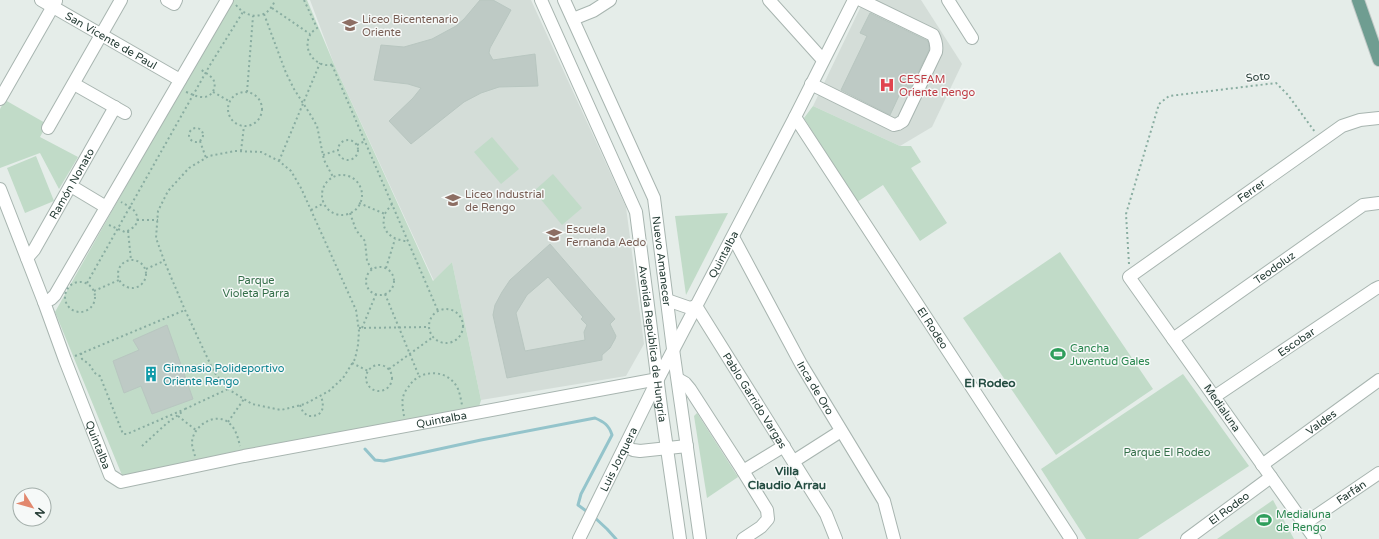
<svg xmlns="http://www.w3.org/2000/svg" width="1379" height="539" viewBox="0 0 1379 539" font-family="'Varela Round',sans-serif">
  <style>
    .built { fill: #d4ddd8 }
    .green { fill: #c1dbc8 }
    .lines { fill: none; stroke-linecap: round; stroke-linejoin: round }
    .stream { stroke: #94c4cb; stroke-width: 3 }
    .building { fill: #becac5; stroke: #b8c6c0; fill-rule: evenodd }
    .minor-casing { stroke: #a8b5b0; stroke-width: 14 }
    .major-casing { stroke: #c2c9c7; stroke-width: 14 }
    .path { stroke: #89ada1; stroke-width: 2; stroke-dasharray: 2 3; stroke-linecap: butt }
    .minor { stroke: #fff; stroke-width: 12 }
    .major { stroke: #6f9d91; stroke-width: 12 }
    .labels { text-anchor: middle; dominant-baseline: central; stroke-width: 3; stroke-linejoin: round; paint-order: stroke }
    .education-label { font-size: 11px; fill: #785e54; stroke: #f6f9f8; text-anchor: start }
    .street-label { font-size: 11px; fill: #263d36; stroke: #f6f9f8 }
    .health-label { font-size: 11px; fill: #be3a42; stroke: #f6f9f8; text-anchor: start }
    .park-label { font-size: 11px; fill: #356f4a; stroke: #f6f9f8 }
    .leisure-label { font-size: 11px; fill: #27864d; stroke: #f6f9f8; text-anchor: start }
    .culture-label { font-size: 11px; fill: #0d838f; stroke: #f6f9f8; text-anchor: start }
    .neighbourhood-label { font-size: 12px; font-weight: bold; fill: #244d42; stroke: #f6f9f8 }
  </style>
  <rect width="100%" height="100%" fill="#e5ede9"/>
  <!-- built -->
  <g class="built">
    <path d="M310 0H531L626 207 644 344 626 376 481 400 452 262 434 281 334 64Z"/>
    <path d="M864 0H921L962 64 932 127 900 146 813 106Z"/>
  </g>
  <!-- green -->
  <g class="green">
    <path d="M231 0H307L334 64 433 281 452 262 481 400 479 407 124 480 55 312Z"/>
    <path d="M5 100 47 124 40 137 78 157 59 189 40 153 0 168V109Z"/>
    <path d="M813 106 900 146H911L921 162 911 168 947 223 920 241 883 185 857 202 804 118Z"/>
    <path d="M492 137 519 169 501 184 474 152Z"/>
    <path d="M36 156 54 201 25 213 7 168Z"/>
    <path d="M553 174 582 208 562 225 534 191Z"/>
    <path d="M728 213 686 295 675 216Z"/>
    <path d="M1060 252 1153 389 1056 455 963 318Z"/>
    <path d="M1183 374 1249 466 1138 539H1086L1041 469Z"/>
    <path d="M697 413 738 477 707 498 694 416Z"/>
    <path d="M1273 500 1294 539H1217Z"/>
  </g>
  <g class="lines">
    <!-- stream -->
    <g class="stream">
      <path d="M365 449 375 460 384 461 481 440 595 418C604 422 609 425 612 435L581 494 578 505 589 513"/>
      <path d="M593 516 607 529 616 539"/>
    </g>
  </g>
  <!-- building -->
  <g class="building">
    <path d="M480 0H493L511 10 490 48 489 53 493 60 535 54 538 86 499 87 481 93 464 102 411 144 389 121 413 98 421 88 408 84 374 80 381 45 404 47 432 39 456 26 464 19Z"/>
    <path d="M870 13 928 41 929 45V50L910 90 903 87 890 115 841 90 867 36 860 33Z"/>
    <path d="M550 244 615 319 610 324 616 336 615 339 610 348 602 355V360L507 378 493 315 495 305 502 292 510 280ZM548 277 583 317 581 319 587 325 584 332 585 340 525 351 516 313 527 295Z"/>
    <path d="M167 325 193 399 152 414 141 386 124 393 113 361 139 350 133 340Z"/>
  </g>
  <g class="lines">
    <!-- minor casing -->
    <g class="minor-casing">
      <g id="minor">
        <path id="s1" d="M41 0 180 80"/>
        <path d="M167 0 174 4 176 0"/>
        <path id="s2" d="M541 0 636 212 661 407 680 539"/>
        <path id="s3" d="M564 0 654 198 673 349 700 539"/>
        <path d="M769 0 823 60"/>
        <path d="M948 0 972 38"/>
        <path d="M573 19 593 11 610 0"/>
        <path d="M74 84 125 113"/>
        <path d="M811 84 894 125 898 124 903 121 936 52C937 46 936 41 933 35L861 0"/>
        <path d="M0 99 56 1"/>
        <path id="s4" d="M795 117 1071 539"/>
        <path d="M48 128 121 0"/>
        <path d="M71 186 106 207"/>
        <path id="s5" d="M0 189 44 302 65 360 110 475 121 482 244 456 658 379"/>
        <path id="s6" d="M733 237 801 364 884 501 894 539"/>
        <path id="s7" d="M27 258 34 250 115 107"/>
        <path id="s8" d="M667 300 690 308 696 306 826 514 836 539"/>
        <path d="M44 302 51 299 55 295 227 0"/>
        <path id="s9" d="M1173 339 1363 205 1379 203"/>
        <path d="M678 379 685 383 690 389 743 471 767 510 768 519 761 527 743 539"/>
        <path id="s10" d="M1214 397 1375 289 1379 287"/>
        <path d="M625 446 633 450 640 451 687 446"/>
        <path d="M794 461 841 431"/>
        <path id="s11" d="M1262 465 1379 380"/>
        <path d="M743 471 784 446"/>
        <path id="s12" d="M1304 524 1379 473"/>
        <path id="s13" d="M579 539 658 379 795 117 854 0"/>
        <path id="s14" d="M1187 539 1271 477"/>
        <path id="s15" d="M1315 539 1129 277 1342 126 1360 120 1379 118"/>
      </g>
    </g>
    <!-- major casing -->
    <g class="major-casing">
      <path id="major" d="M1358 0 1379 60"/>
    </g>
    <!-- path -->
    <g class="path">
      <path d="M304 0 317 28C315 30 311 32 310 35 301 51 318 70 334 64"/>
      <path d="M236 5C248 20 268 20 275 0"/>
      <path d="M272 8 310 34"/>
      <path d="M264 14 286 73 294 89 310 114 317 126 324 160 333 177"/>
      <path d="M332 65 438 311"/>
      <circle cx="245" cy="109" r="17"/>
      <path d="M186 92C192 94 196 97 202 97 211 98 218 88 213 79 210 75 204 72 200 69"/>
      <path d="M213 92 229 101"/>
      <path d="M247 92 253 16"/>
      <circle cx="196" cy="135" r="7"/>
      <circle cx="348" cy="150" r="10"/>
      <path d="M200 141 206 158"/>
      <path d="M357 145 365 141"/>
      <path d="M235 151 261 152 279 161 291 171 301 188 356 310 359 331 358 345 355 359 343 378 329 391 305 404 281 410 252 404 228 389 214 372 185 310 165 263 156 238 158 211 168 191 189 168 209 156Z"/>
      <path d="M241 151 244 126"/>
      <path d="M323 155 338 150"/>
      <path d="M279 161 320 63"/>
      <circle cx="342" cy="195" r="20"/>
      <path d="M359 203 385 214"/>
      <path d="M392 204C389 208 384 213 384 218 381 233 395 241 408 241"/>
      <path d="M311 210 324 203"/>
      <path d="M350 213 356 230 365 241 367 261 372 270"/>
      <path d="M137 220H158"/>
      <path d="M109 225 125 232C133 229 142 222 135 212 132 207 126 205 121 202"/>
      <path d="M128 231 131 260"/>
      <circle cx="132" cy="274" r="14"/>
      <path d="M1129 264 1126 214 1159 104 1169 96 1276 83 1288 95 1315 132"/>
      <circle cx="380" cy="281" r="14"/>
      <path d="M386 268 395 239"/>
      <path d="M146 269 164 261"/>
      <circle cx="80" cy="297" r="15"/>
      <path d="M87 283 210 65 243 12"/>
      <path d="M94 291 119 280"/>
      <path d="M385 294 419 376"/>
      <circle cx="446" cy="326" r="17"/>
      <path d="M359 328 429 327"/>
      <path d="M362 328 376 294"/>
      <path d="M81 353 82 359C84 361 86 362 88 363 93 368 93 374 100 376L123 434H127L185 409"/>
      <path d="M75 356 185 310"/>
      <path d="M352 363 368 371"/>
      <circle cx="379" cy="378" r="13"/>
      <path d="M389 369 433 337"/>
      <path d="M300 405 303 412 308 416C323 417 325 408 321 396"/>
      <path d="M185 409 228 389"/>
      <path d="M178 416 197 431"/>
      <path d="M404 416C403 409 401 401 404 394 405 391 408 388 409 386 421 368 449 369 458 389 460 394 461 400 462 405"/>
      <path d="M228 422 244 399"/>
      <path d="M142 446 166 424 182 412"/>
      <path d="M195 456C194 452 192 447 192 443 192 426 216 411 229 423 236 429 238 438 240 446"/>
    </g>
    <!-- minor -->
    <use href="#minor" class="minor"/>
    <!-- major -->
    <use href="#major" class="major"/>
  </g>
  <!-- icons -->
  <defs>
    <g id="school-bare" transform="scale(1.2)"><path d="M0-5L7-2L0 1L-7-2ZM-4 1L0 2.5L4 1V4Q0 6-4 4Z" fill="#8d6e63" stroke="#f6f9f8" stroke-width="2.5" paint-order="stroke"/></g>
    <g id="hospital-bare" transform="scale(1.2)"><path d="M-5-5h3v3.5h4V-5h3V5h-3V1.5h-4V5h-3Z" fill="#e0444e" stroke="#f6f9f8" stroke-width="2.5" paint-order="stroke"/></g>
    <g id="stadium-bare" transform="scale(1.2)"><path d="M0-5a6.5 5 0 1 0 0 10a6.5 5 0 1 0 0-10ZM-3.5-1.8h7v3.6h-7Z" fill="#2e9e5b" stroke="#f6f9f8" stroke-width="2.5" paint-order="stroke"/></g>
    <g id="building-bare" transform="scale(1.2)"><path d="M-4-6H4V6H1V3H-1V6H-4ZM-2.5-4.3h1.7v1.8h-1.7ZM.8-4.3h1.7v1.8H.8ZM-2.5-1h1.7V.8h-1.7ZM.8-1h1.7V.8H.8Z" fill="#0f9aa8" stroke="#f6f9f8" stroke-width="2.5" paint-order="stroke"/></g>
  </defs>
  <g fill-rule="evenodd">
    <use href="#school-bare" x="350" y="25"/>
    <use href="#hospital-bare" x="887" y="85"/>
    <use href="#school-bare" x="453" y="200"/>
    <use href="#school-bare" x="554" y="235"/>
    <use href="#stadium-bare" x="1058" y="354"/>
    <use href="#building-bare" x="151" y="374"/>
    <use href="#stadium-bare" x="1264" y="520"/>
  </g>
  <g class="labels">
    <!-- education labels -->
    <g class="education-label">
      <text x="362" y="19">Liceo Bicentenario<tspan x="362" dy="13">Oriente</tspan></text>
      <text x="465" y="194">Liceo Industrial<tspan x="465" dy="13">de Rengo</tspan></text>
      <text x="566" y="229">Escuela<tspan x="566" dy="13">Fernanda Aedo</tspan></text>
    </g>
    <!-- street labels -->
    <g class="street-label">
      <text stroke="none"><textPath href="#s1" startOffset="81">San Vicente de Paul</textPath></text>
      <text transform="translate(1258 77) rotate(-6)">Soto</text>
      <text stroke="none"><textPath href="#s7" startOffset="87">Ramón Nonato</textPath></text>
      <text stroke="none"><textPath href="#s15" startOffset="471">Ferrer</textPath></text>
      <text stroke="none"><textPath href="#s13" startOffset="319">Quintalba</textPath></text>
      <text stroke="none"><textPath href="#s3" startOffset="281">Nuevo Amanecer</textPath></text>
      <text stroke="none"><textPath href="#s9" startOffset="124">Teodoluz</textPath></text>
      <text stroke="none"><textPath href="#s4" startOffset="252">El Rodeo</textPath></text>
      <text stroke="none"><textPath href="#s10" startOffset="99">Escobar</textPath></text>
      <text stroke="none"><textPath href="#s2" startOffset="365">Avenida República de Hungría</textPath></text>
      <text stroke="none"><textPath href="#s6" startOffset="172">Inca de Oro</textPath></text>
      <text stroke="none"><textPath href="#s8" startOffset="142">Pablo Garrido Vargas</textPath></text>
      <text transform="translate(1222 408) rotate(55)">Medialuna</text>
      <text stroke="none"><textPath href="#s5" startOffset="646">Quintalba</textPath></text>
      <text stroke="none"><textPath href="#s11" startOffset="73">Valdes</textPath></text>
      <text stroke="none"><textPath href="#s5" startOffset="274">Quintalba</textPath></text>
      <text stroke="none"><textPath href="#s13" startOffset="89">Luis Jorquera</textPath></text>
      <text stroke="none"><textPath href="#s12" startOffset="57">Farfán</textPath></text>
      <text stroke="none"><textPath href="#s14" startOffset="52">El Rodeo</textPath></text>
    </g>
    <!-- health labels -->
    <g class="health-label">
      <text x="899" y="79">CESFAM<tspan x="899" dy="13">Oriente Rengo</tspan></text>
    </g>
    <!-- park labels -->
    <g class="park-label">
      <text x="256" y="280">Parque<tspan x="256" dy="13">Violeta Parra</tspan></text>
      <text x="1167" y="452">Parque El Rodeo</text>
    </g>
    <!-- leisure labels -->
    <g class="leisure-label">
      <text x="1070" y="348">Cancha<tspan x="1070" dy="13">Juventud Gales</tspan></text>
      <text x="1276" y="514">Medialuna<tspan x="1276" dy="13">de Rengo</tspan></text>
    </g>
    <!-- culture labels -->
    <g class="culture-label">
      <text x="163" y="368">Gimnasio Polideportivo<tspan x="163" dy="13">Oriente Rengo</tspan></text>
    </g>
    <!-- neighbourhood labels -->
    <g class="neighbourhood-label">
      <text x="990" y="383">El Rodeo</text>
      <text x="787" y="471">Villa<tspan x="787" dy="14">Claudio Arrau</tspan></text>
    </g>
  </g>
  <!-- north arrow -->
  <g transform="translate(32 507) rotate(127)"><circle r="19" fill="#f6f9f8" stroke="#a3aeaa"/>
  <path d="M0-3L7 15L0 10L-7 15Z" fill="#e2886e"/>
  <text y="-6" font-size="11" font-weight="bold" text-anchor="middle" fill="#263d36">N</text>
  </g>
</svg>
